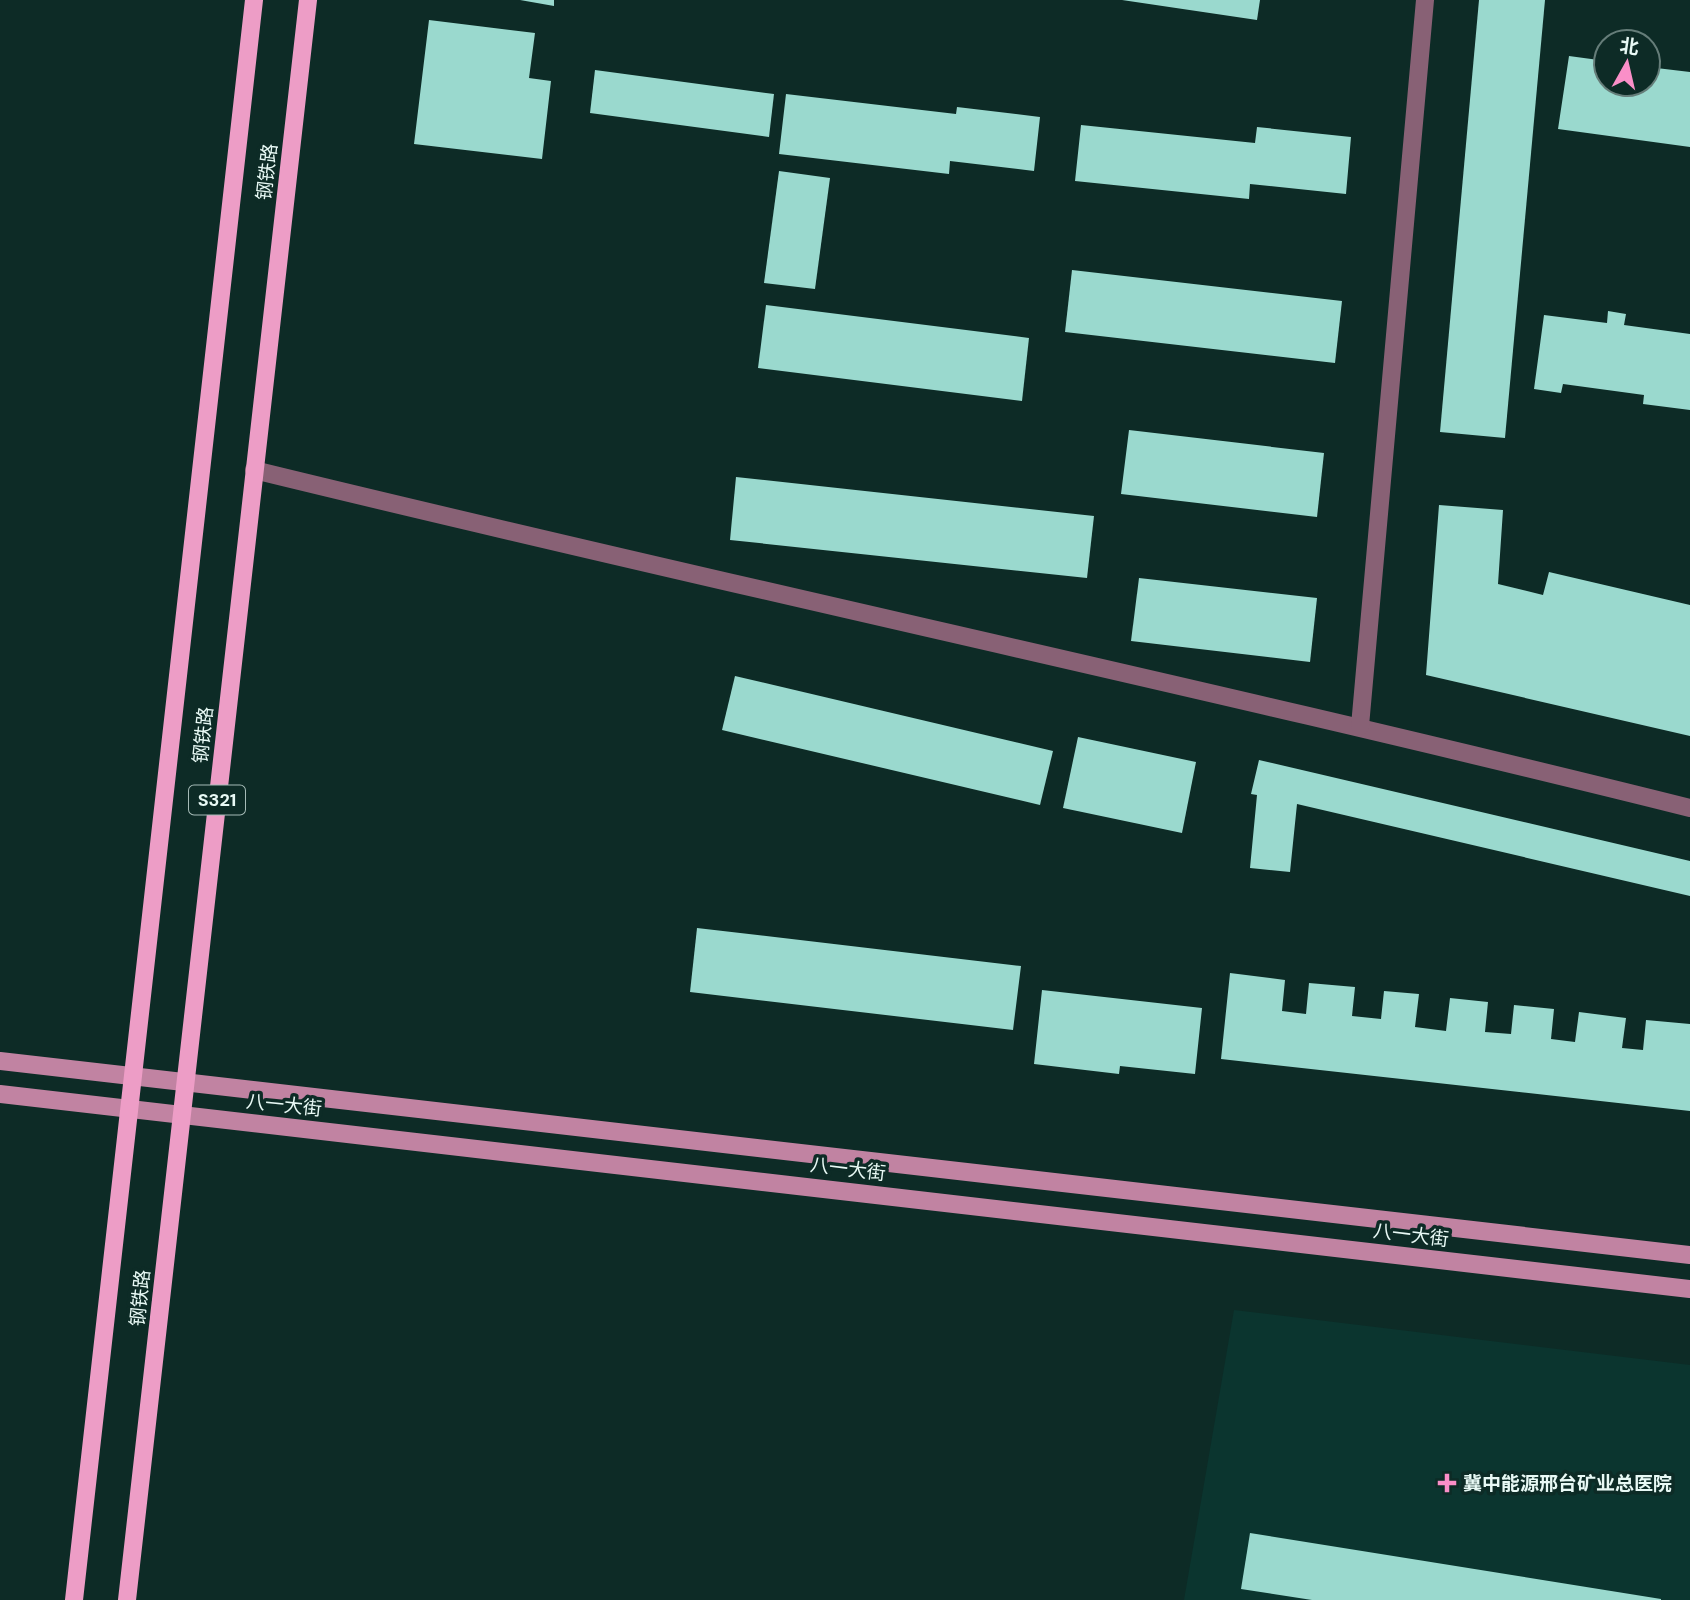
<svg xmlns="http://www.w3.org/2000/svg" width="1690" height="1600" viewBox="0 0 1690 1600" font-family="'DM Sans','Noto Sans SC',sans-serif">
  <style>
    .built { fill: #0b352f }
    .building { fill: #9ad9ce }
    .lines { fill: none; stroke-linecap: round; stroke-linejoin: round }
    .street { stroke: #886175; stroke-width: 18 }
    .secondary { stroke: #c183a2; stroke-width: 18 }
    .primary { stroke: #ed9dc6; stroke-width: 18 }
    .poi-dot { fill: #fa8fc8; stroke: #0d2b26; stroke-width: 2.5 }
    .labels { text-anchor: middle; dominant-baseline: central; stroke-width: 7; stroke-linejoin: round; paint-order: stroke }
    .shield { fill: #0d2b26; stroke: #a6bbb7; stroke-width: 2 }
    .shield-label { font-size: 18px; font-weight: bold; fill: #e8f9f5 }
    .street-label { font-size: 19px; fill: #e8f9f5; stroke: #0d2b26 }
    .poi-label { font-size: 19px; font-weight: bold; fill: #e8f9f5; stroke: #0d2b26; text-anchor: start }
  </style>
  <rect width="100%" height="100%" fill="#0d2b26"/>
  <!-- built -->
  <path class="built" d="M1234 1310 1690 1365V1600H1184Z"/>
  <!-- building -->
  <g class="building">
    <path d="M520 0H554V6Z"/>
    <path d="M1122 0H1260L1257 20Z"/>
    <path d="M1479 0H1545L1505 438 1440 432Z"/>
    <path d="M429 20 535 33 529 78 551 81 542 159 414 144Z"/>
    <path d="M1569 56 1606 61V84H1648V67L1690 72V147L1558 129Z"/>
    <path d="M595 70 774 94 769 137 590 113Z"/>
    <path d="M786 94 956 114 957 107 1040 117 1034 171 950 161 949 174 779 154Z"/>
    <path d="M1081 125 1255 143 1257 127 1351 137 1346 194 1250 184 1249 199 1075 181Z"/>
    <path d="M779 171 830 178 815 289 764 283Z"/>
    <path d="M1072 270 1342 301 1335 363 1065 332Z"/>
    <path d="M766 305 1029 338 1022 401 758 368Z"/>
    <path d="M1608 311 1626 314 1624 325 1690 334V410L1643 404 1644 395 1563 384 1561 393 1534 389 1544 315 1607 323Z"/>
    <path d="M1129 430 1324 453 1317 517 1121 494Z"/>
    <path d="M736 477 1094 516 1087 578 730 540Z"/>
    <path d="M1439 505 1503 510 1498 584 1543 595 1549 572 1690 605V736L1426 675Z"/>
    <path d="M1139 578 1317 598 1310 662 1131 641Z"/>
    <path d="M735 676 1053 751 1040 805 722 730Z"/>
    <path d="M1078 737 1196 762 1182 833 1063 808Z"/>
    <path d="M1259 760 1690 861V896L1297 804 1290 872 1250 868 1257 795 1251 794Z"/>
    <path d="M697 928 1021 966 1013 1030 690 992Z"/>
    <path d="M1230 973 1285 980 1282 1011 1306 1014 1309 983 1355 987 1352 1016 1381 1019 1384 991 1419 994 1415 1027 1446 1031 1450 998 1488 1002 1485 1032 1511 1034 1514 1005 1554 1009 1551 1039 1575 1042 1579 1012 1626 1018 1622 1048 1643 1050 1646 1020 1690 1024V1111L1221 1059Z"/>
    <path d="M1042 990 1202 1008 1195 1074 1120 1066 1119 1074 1034 1064Z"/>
    <path d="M1250 1533 1661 1599V1600H1312L1241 1589Z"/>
  </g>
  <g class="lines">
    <!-- street -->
    <g class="street">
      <path d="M254 470C732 587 1213 689 1690 808"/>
      <path d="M1360 726 1425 0"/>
    </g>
    <!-- secondary -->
    <g class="secondary">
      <path d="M0 1061 1690 1255"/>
      <path d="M0 1094 1690 1289"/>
    </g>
    <!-- primary -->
    <g class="primary">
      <path d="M74 1600 254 0"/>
      <path d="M127 1600 308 0"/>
    </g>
  </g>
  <!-- markers -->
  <path class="poi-dot" d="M1443.5 1472.5h7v7h7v7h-7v7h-7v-7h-7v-7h7z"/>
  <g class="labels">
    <!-- shield labels -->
    <rect class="shield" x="189" y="785.5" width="56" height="29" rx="5"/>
    <g class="shield-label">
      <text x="217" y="800">S321</text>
    </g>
    <!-- street labels -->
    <g class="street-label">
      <text transform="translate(267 172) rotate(-83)">钢铁路</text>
      <text transform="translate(203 735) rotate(-84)">钢铁路</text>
      <text transform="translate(284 1105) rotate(6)">八一大街</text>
      <text transform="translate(848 1169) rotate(7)">八一大街</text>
      <text transform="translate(1411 1235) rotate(7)">八一大街</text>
      <text transform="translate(140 1298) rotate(-84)">钢铁路</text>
    </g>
    <!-- poi labels -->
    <g class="poi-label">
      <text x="1463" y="1483">冀中能源邢台矿业总医院</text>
    </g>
  </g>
  <!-- north arrow -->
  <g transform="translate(1627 63) rotate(8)"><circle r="33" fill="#0d2b26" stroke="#657d79" stroke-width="2"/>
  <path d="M0-5L12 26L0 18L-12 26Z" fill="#fa8fc8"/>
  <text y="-10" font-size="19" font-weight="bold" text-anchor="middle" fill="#e8f9f5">北</text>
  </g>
</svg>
